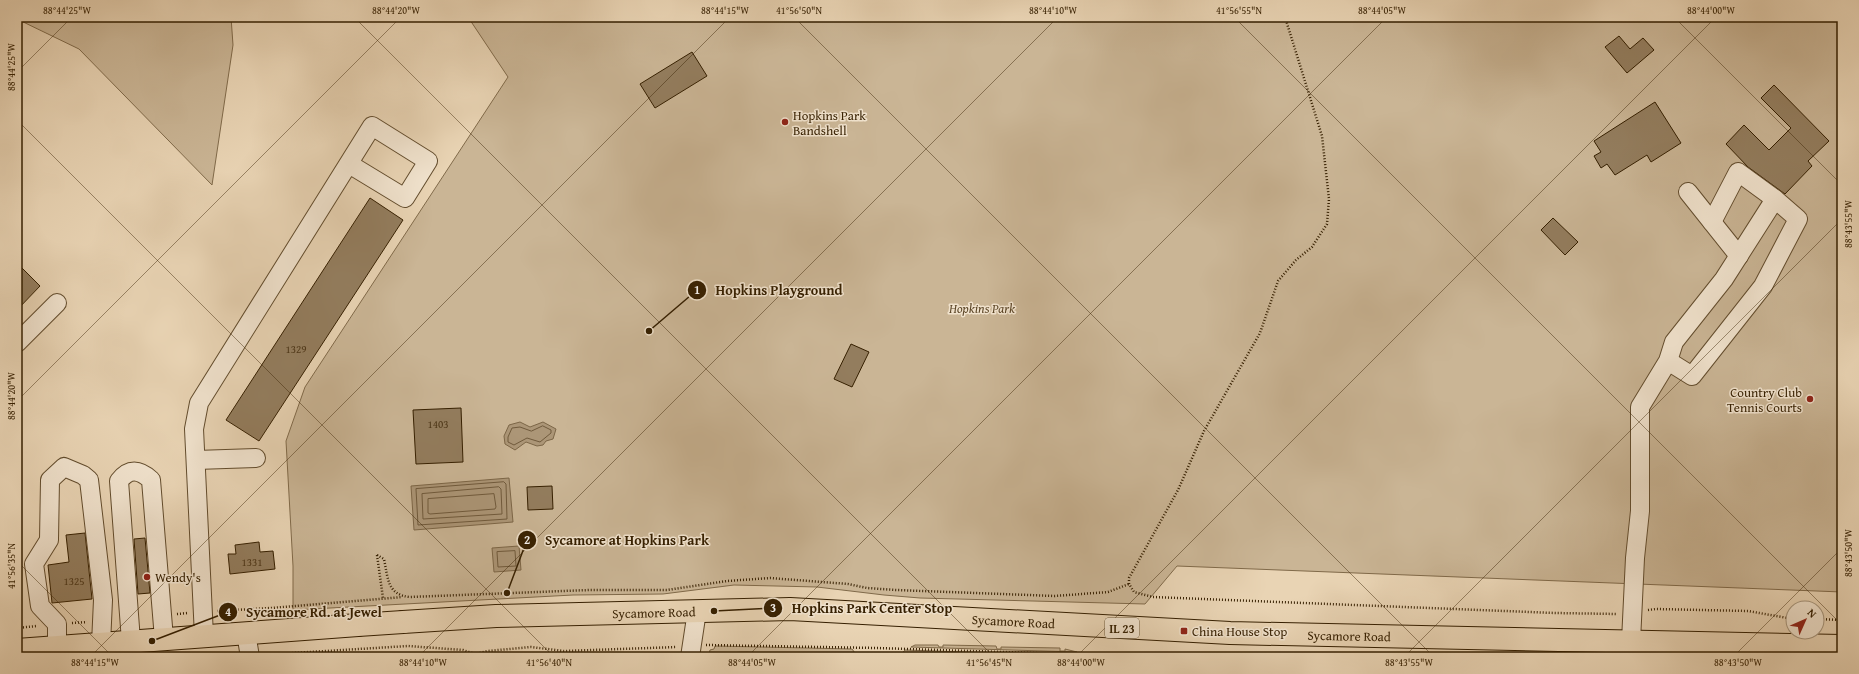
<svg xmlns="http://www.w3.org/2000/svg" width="1859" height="674" viewBox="0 0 1859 674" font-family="'Gentium Book Plus',serif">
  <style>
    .green { fill: #cab595; stroke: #806a4a }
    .water { fill: #ac9677; stroke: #7c6647 }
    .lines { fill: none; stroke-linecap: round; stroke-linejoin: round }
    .shore { stroke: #705a3c; stroke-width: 1 }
    .building { fill: #937d5e; stroke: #351f00 }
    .minor-casing { stroke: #624c2d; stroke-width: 20 }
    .major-casing { stroke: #351f00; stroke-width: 24 }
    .path { stroke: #351f00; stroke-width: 2.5; stroke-dasharray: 1 2; stroke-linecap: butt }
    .minor { stroke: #f1e3ce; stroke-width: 18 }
    .major { stroke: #e9d4b4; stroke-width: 22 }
    .major-bridge-casing { stroke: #351f00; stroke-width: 24; stroke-linecap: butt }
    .major-bridge { stroke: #e9d4b4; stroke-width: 22 }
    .ticks { fill: none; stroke: #351f00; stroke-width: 1; stroke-opacity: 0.45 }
    .poi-dot { fill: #8f2418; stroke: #f1e3ce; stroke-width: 1.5 }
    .labels { text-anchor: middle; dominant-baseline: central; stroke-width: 3; stroke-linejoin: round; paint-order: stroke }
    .number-label { font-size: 11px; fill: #4c3618 }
    .shield { fill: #f1e3ce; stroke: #6d5a3e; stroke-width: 1 }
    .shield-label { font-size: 12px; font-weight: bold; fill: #351f00 }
    .poi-label { font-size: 13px; fill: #351f00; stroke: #f1e3ce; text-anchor: start }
    .park-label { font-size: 13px; font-style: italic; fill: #5a4425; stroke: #f1e3ce }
    .street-label { font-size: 13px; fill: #351f00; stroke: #f1e3ce }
    .leader { fill: none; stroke: #351f00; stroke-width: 1.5 }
    .callout-dot { fill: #351f00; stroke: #f1e3ce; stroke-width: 1.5 }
    .mark-label { font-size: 12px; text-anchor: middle; font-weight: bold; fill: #fff }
    .callout-label { font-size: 14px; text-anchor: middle; font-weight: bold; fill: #351f00; stroke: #f1e3ce; stroke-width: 3; stroke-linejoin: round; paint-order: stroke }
    .neatline { fill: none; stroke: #351f00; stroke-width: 1.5 }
    .ticks-label { font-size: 10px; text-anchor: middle; fill: #351f00 }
  </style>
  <rect width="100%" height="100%" fill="#e9d4b4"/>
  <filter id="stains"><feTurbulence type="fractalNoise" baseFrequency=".005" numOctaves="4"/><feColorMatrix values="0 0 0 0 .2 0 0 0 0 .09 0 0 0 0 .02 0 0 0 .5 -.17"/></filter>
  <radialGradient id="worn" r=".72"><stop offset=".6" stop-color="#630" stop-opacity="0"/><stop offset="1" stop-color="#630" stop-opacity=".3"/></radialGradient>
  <!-- green -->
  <g class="green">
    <path d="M17 17H231L233 45 212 185 79 49 17 19Z"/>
    <path d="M468 17H1842V592L1177 566 1145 604 920 598 884 595 817 587 734 585 663 594 573 595 293 610V566L286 441 305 387 508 77Z"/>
    <path d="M915 645H938L939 647H943V645L996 646 997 649H1001V647L1060 648V651H1065V649L1077 652 911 647Z"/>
    <path d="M715 646 852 649 858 657 787 653 783 656C765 653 744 650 726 654 719 656 716 657 708 657L710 650 714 649Z"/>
    <path d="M905 650 1079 656 1080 657H899Z"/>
    <path d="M1215 654H1232L1237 657 1206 656Z"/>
  </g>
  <!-- water -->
  <g class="water">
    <path d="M520 422 530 427 543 422 556 429 553 439 546 441 543 445 537 446 526 442 515 450 505 444 504 436 509 425Z"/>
    <path d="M509 478 513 522 414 530 411 486Z"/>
    <path d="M519 546 521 570 494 572 492 548Z"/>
  </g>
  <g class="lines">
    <!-- shore -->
    <g class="shore">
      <path d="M543 426 551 430V433L540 442 527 438 514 445 508 442V437L512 428 520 427 531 431Z"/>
      <path d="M504 482 506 484 507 519 418 525 416 489Z"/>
      <path d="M499 487 501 489 502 514 423 519 422 494Z"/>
      <path d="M494 494 496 507 495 509 430 514 428 513V499Z"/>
      <path d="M515 551 516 566 498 567 497 552Z"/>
    </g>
  </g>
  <!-- building -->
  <g class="building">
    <path d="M1619 36 1630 49 1643 38 1654 50 1627 73 1605 47Z"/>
    <path d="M692 52 707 76 655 108 640 84Z"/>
    <path d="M1774 85 1829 141 1808 161 1812 166 1785 194 1748 167 1726 144 1744 125 1769 150 1791 128 1761 98Z"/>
    <path d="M1655 102 1681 143 1651 162 1647 155 1615 175 1607 164 1601 168 1594 156 1601 152 1594 141Z"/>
    <path d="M370 198 403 220 259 441 226 420Z"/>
    <path d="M1553 218 1578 242 1565 255 1541 230Z"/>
    <path d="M17 263 40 286 17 310Z"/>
    <path d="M851 344 869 352 852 387 834 379Z"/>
    <path d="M461 408 463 462 416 464 413 410Z"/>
    <path d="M552 486 553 509 528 510 527 487Z"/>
    <path d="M85 533 92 599 52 603 48 565 69 562 66 535Z"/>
    <path d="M145 538 150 593 138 594 134 539Z"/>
    <path d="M259 542 260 552 273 551 275 569 230 574 228 554H236L235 545Z"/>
  </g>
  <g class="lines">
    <!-- minor casing -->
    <g class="minor-casing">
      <g id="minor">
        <path d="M1688 192 1739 256"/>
        <path d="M1712 222 1738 172 1775 199"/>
        <path d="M17 343 57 303"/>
        <path d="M196 460 256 458"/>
        <path d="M246 633 250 657"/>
        <path d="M204 636 194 429 199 403 372 126 428 161 405 198 349 164"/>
        <path d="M131 641 119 481C129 468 139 469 151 480L164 639"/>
        <path d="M1631 641 1635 558 1640 511V407L1668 361 1674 342 1724 279 1775 199 1798 219 1763 286 1692 376 1668 361"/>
        <path d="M57 647V624L40 606 34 564 49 540 50 480 64 467 83 475 89 480 103 600 101 644"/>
        <path d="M690 657 697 611"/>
      </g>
    </g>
    <!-- major casing -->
    <g class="major-casing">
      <g id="major">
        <path id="s1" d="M403 622 496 616 790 609 1230 633 1842 646"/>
        <path d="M17 650 358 625"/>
      </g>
    </g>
    <!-- path -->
    <g class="path">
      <path d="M1285 17 1322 136 1329 199 1327 224 1312 247 1296 260 1278 281 1260 333 1204 431 1178 490 1129 578V584L1134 592 1153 597 1555 613 1617 614"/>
      <path d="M377 555 384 559C388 578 387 595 410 597L589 590H667L727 581 770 578 848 584 867 588 896 590 1055 596 1108 592 1129 584"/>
      <path d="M377 555 383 598"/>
      <path d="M1648 610 1656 609 1748 611 1793 619"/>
      <path d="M217 611 271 608 402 597"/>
      <path d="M177 614 188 613"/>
      <path d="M1817 619 1842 620"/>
      <path d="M72 623 87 622"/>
      <path d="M17 628 37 626"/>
      <path d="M706 645 877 648 1160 657"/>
      <path d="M281 657 285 654 293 653 408 646 463 650 475 654 488 651 531 647 564 651 677 647"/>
    </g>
    <!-- minor -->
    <use href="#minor" class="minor"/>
    <!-- major -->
    <use href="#major" class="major"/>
    <!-- major-bridge casing -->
    <g class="major-bridge-casing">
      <path id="major-bridge" d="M358 625 403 622"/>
    </g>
    <!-- major-bridge -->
    <use href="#major-bridge" class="major-bridge"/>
  </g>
  <!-- ticks -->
  <path class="ticks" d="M354 17 994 657M794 17 1434 657M1234 17 1842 625M1674 17 1842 185M17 72 72 17M17 120 554 657M17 401 401 17M17 561 113 657M90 657 730 17M418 657 1058 17M747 657 1387 17M1076 657 1716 17M1404 657 1842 219M1733 657 1842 548"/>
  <!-- markers -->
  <g class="poi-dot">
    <circle cx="785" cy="122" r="4"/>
    <circle cx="1810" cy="399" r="4"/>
    <circle cx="147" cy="577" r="4"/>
    <rect x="1180" y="627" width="8" height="8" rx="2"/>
  </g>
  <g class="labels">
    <!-- number labels -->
    <g class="number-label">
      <text x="296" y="349">1329</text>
      <text x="438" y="424">1403</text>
      <text x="252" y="562">1331</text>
      <text x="74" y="581">1325</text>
    </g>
    <!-- shield labels -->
    <rect class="shield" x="1105" y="618" width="34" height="20" rx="3"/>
    <g class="shield-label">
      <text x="1122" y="628">IL 23</text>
    </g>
    <!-- poi labels -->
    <g class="poi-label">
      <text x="793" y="115">Hopkins Park<tspan x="793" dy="15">Bandshell</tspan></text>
      <text x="1802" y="392" text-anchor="end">Country Club<tspan x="1802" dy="15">Tennis Courts</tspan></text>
      <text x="155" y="577">Wendy's</text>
      <text x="1192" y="631">China House Stop</text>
    </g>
    <!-- park labels -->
    <g class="park-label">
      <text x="982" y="308">Hopkins Park</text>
    </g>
    <!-- street labels -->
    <g class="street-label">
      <text stroke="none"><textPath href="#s1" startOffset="251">Sycamore Road</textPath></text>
      <text stroke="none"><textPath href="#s1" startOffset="611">Sycamore Road</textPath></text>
      <text stroke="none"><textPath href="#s1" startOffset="947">Sycamore Road</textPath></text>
    </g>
  </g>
  <!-- callouts -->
  <path class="leader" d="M649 331L697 290M507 593L527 540M714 611L773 608M152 641L228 612"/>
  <g class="callout-dot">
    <circle cx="649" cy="331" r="4"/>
    <circle cx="507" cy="593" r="4"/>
    <circle cx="714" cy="611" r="4"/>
    <circle cx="152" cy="641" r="4"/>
    <circle cx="697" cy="290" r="10"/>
    <circle cx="527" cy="540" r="10"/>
    <circle cx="773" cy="608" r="10"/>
    <circle cx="228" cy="612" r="10"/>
  </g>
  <g class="mark-label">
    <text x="697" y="294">1</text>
    <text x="527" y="544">2</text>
    <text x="773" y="612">3</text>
    <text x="228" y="616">4</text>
  </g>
  <g class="callout-label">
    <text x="779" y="295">Hopkins Playground</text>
    <text x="627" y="545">Sycamore at Hopkins Park</text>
    <text x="872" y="613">Hopkins Park Center Stop</text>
    <text x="314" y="617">Sycamore Rd. at Jewel</text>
  </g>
  <!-- margin -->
  <rect width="1859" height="674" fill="none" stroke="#e9d4b4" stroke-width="44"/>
  <!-- north arrow -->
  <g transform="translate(1805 620) rotate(45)"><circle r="19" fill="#f1e3ce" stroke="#a6957c"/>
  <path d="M0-3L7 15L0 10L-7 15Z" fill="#8f2418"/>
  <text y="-6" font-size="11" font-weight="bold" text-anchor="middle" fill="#351f00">N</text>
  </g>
  <rect x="22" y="22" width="1815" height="630" class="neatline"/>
  <g class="ticks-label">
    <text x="67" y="14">88°44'25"W</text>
    <text x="396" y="14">88°44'20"W</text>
    <text x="725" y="14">88°44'15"W</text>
    <text x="799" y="14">41°56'50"N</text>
    <text x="1053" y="14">88°44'10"W</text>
    <text x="1239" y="14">41°56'55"N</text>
    <text x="1382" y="14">88°44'05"W</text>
    <text x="1711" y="14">88°44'00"W</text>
    <text transform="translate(11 67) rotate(-90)" y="4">88°44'25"W</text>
    <text transform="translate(1848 224) rotate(-90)" y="4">88°43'55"W</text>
    <text transform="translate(11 396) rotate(-90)" y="4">88°44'20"W</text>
    <text transform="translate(1848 553) rotate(-90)" y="4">88°43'50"W</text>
    <text transform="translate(11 566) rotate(-90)" y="4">41°56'35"N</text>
    <text x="95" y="666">88°44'15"W</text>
    <text x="423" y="666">88°44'10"W</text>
    <text x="549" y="666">41°56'40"N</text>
    <text x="752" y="666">88°44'05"W</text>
    <text x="989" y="666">41°56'45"N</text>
    <text x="1081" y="666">88°44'00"W</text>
    <text x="1409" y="666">88°43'55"W</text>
    <text x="1738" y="666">88°43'50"W</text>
  </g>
  <rect width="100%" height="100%" filter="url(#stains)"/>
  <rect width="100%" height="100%" fill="url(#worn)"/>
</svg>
